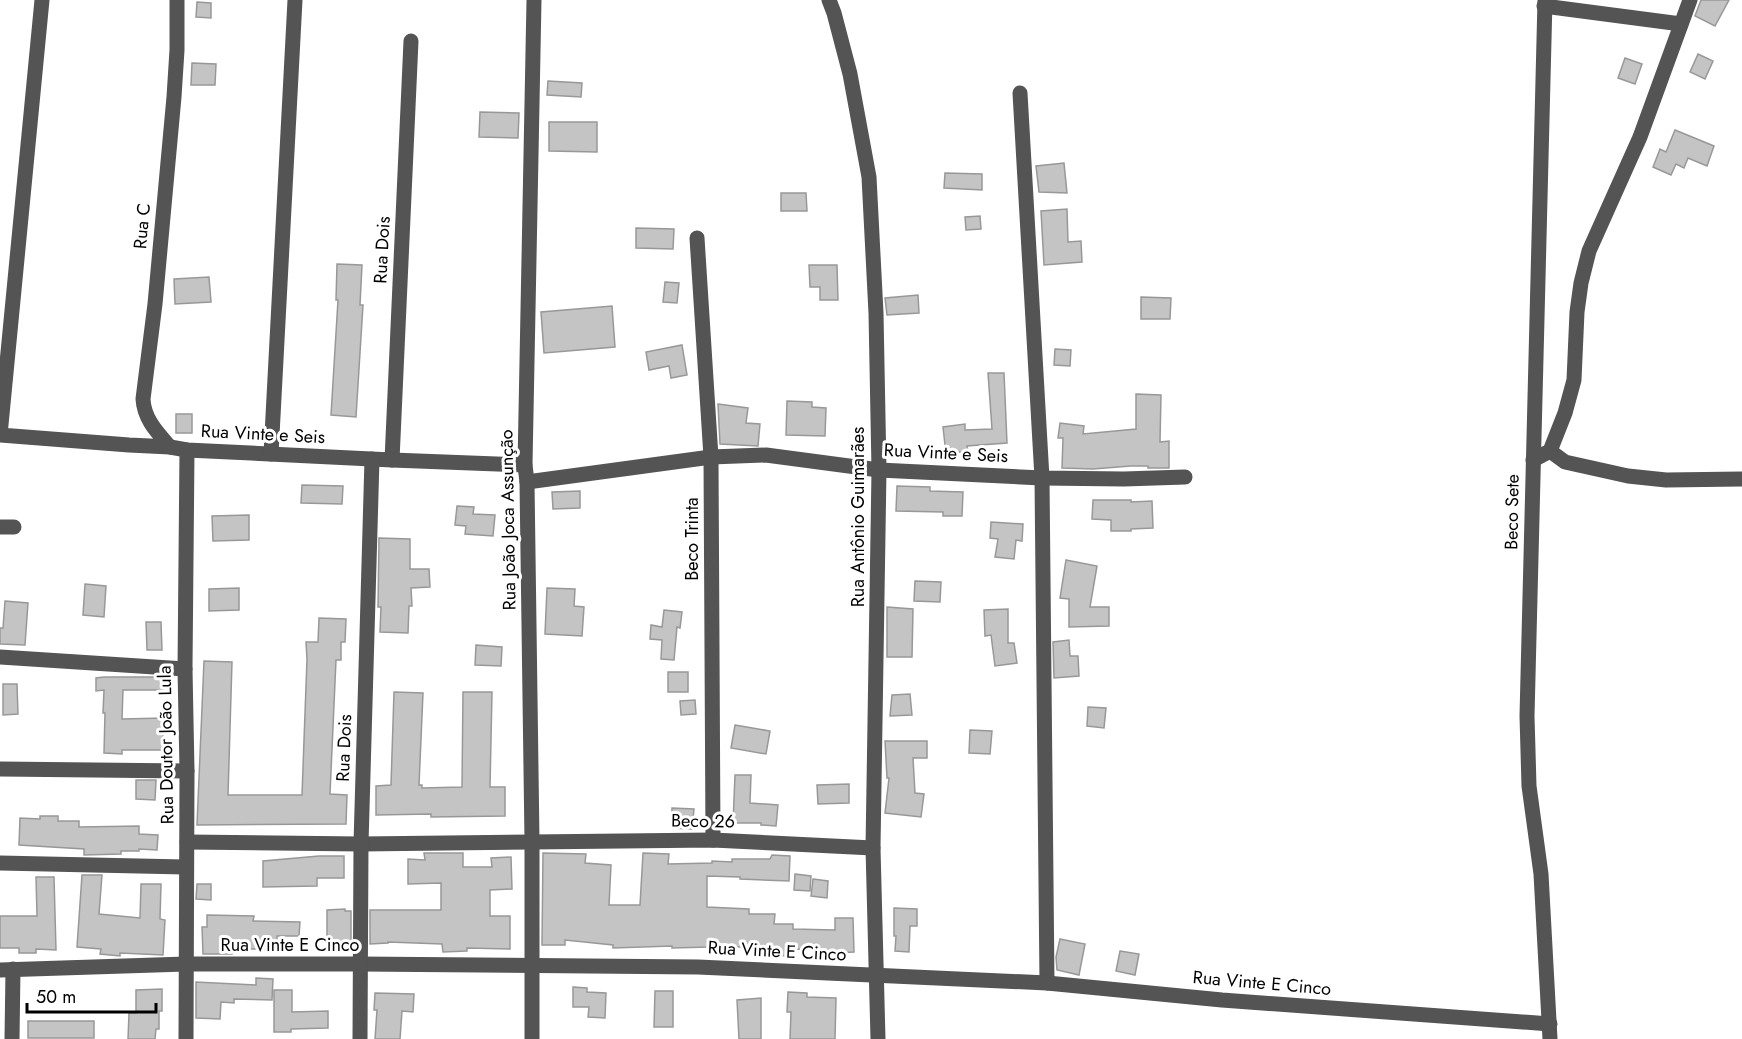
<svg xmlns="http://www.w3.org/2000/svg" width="1742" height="1039" viewBox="0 0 1742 1039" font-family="Jost,sans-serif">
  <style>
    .building { fill: #c4c4c4; stroke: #989898; stroke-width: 1.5 }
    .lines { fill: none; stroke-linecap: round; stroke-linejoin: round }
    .minor { stroke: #545454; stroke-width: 15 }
    .labels { text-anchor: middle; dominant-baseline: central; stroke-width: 6; stroke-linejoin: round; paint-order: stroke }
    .street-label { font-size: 18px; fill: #000; stroke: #fff }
  </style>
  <rect width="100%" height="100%" fill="#fff"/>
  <!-- building -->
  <g class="building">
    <path d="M1701 0H1729L1715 26 1695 16Z"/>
    <path d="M197 2 211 3V18L196 17Z"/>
    <path d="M1698 54 1713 61 1705 79 1690 72Z"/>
    <path d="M1625 58 1642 64 1635 84 1618 78Z"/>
    <path d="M192 63 216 64 215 85H191Z"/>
    <path d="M548 81 582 83 581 97 547 95Z"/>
    <path d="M480 112 519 113 518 138 479 137Z"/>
    <path d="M549 122H597V152L549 151Z"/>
    <path d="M1675 130 1714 146 1707 166 1688 158 1684 168 1676 164 1671 175 1653 167 1660 149 1666 152Z"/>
    <path d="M1064 163 1067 193 1039 192 1036 166Z"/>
    <path d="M945 173 982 174V190L944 188Z"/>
    <path d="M781 193H806L807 211H781Z"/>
    <path d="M1067 209 1068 242 1081 241 1082 262 1044 265 1041 211Z"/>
    <path d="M980 216 981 229 966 230 965 217Z"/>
    <path d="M636 228 674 229 673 249 636 248Z"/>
    <path d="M337 264 362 265 360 305H363L356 417 331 415 338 300H336Z"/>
    <path d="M809 265H837L838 300H820V287H810Z"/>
    <path d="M209 277 211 302 175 304 174 279Z"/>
    <path d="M665 282 679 283 677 303 663 302Z"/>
    <path d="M918 295 919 313 887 315 885 298Z"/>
    <path d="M1141 297 1171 298 1170 319H1141Z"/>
    <path d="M612 306 615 347 544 353 541 312Z"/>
    <path d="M682 345 687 375 671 378 669 366 649 370 646 352Z"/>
    <path d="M1055 349 1071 350 1070 366 1054 365Z"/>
    <path d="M988 373H1004L1007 443 967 446 968 451 946 454 943 427 965 424V430L992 429Z"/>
    <path d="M1136 394 1161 395 1160 442 1169 441V468H1148V466H1131L1093 469 1062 468 1063 438H1058L1060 423 1084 426 1083 434 1136 429Z"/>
    <path d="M787 401 812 402V407L826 408 825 436 786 435Z"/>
    <path d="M718 404 748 408 746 423 760 424 758 446 720 444Z"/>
    <rect x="176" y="414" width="16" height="19"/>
    <path d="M302 485 343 486 342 504 301 503Z"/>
    <path d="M897 486 930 487V491L963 492 962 516H943V512L896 511Z"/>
    <path d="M580 491V508L553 509 552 492Z"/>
    <path d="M1093 500H1131V502L1152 501 1153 528 1131 529V531H1111V520L1092 519Z"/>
    <path d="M457 506 474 507 473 514 495 515 493 536 465 534 466 526 455 525Z"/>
    <path d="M249 515V540L213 541 212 516Z"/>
    <path d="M991 522 1023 524 1022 541 1016 540 1014 559 995 557 998 539 990 538Z"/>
    <path d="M379 538 410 539V569H429L430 587 411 588 412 606H409L408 633 380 632 381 607H378Z"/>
    <path d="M1066 560 1097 566 1090 607H1109V626L1069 627V599L1060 598Z"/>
    <path d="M915 581 941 582 940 602 914 601Z"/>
    <path d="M85 584 106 586 104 617 83 615Z"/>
    <path d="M239 588V610L209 611V589Z"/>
    <path d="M547 588 575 589 574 606 584 607 582 636 545 634Z"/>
    <path d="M5 601 28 603 25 645 0 644V628H3Z"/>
    <path d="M887 607 913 609 912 657H887Z"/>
    <path d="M1008 609V643H1014L1017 663 995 666 991 635 985 636 984 610Z"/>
    <path d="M664 610 682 612 680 628 677 627 674 660 661 659 662 640 650 639 651 625 662 627Z"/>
    <path d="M319 618 346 619 345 642H341V660H336L330 794 347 795 346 824 197 825 204 661 232 662 228 795H302L307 659 306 642H318Z"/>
    <path d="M146 622H161L162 650H147Z"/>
    <path d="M1069 640 1070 656H1078L1079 676 1054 678 1053 642Z"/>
    <path d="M476 645 502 647 501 666 475 665Z"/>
    <rect x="668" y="672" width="20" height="20"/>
    <path d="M104 677H163V690H123L122 719 163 718V750H122V754L104 753 105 713H103L104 690 96 691V678Z"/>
    <path d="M3 684H17L18 714 3 715Z"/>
    <path d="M394 692 423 693 419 785H422V788L462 787 463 692H492L490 787H505V816L431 817V814L376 815V786L391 785Z"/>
    <path d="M910 694 912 715 890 716 892 695Z"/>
    <path d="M695 700 696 714 681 715 680 701Z"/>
    <path d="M1088 707 1106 708 1104 728 1087 726Z"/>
    <path d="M735 725 770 731 766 754 731 748Z"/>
    <path d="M970 730 992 731 990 754 969 753Z"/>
    <path d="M885 741H927V758H913L915 793 924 794 921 817 885 813 889 778H887Z"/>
    <path d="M735 775H751L750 803 778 805 776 826 761 825V823H733Z"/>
    <path d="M136 780H156L155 800 136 799Z"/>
    <path d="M849 784V803L818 804 817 785Z"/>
    <path d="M672 808 694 809 692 829 671 828Z"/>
    <path d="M40 816H58V821H79V827L139 826V834L158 835 157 850 139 849V851H121V854L84 855V849L19 845 20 818 40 819Z"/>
    <path d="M424 853H463V867H492L491 858 511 857 512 889 490 890V916H510V949L467 948V951L443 952 442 944 388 942V943L370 944V910H441V883L408 884V859L425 860Z"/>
    <path d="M543 853 586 854 585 863 611 865 609 905H640L643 853 669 854 668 864 712 863V861L732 862V859H770L772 855 790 856 789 881 740 879V877L707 876V907L749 909V914H775L774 924H793V929L835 930V918H853L854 952 835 953V950L794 949V955L778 956V949L755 948 710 945V947L672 948V946L613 948V945L565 940V945H542Z"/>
    <path d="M319 856H344V878H317V886L263 887V861Z"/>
    <path d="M795 874 811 876 810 891 794 890Z"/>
    <path d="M82 875H102L99 914 140 918 141 884H161L160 919 165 920 163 955 120 953V956L100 954 101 949 77 947Z"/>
    <path d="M36 877H54L56 950 36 949V953H19V948H0V916H37Z"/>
    <path d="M813 879 828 881 827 898 811 896Z"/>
    <path d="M197 884H211V900L196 899Z"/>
    <path d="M894 908 917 909V926H910L909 952 895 951 896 936H894Z"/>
    <path d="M345 909V911H351V946L327 947V910Z"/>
    <path d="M207 915 254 916 253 921 300 922 299 936H277V949H232V954H203L202 927H207Z"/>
    <path d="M1060 939 1085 944 1079 975 1057 970 1056 957Z"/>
    <path d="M1120 951 1139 954 1135 975 1116 971Z"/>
    <path d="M256 978 273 979 272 1000 234 999V1003L221 1002 220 1019 196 1018V982L256 985Z"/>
    <path d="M573 987 587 988V992L606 993 605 1018 588 1017 589 1007H573Z"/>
    <path d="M162 989V1011H159V1029H156L155 1039H128L129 1013H136V990Z"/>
    <path d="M274 990H292V1012L328 1011V1028L291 1029V1032H274Z"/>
    <path d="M655 991H673V1027H654Z"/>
    <path d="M788 992 807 993V997L836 998 835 1039H790L791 1012H787Z"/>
    <path d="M375 993 414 994 413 1012 402 1011 400 1039H375L377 1010H374Z"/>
    <path d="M761 998V1039H739L737 1000Z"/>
    <rect x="28" y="1021" width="66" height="17"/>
  </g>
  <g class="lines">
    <!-- minor -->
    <g class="minor">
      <path d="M42 0 0 435 129 445 170 447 187 450 392 460 525 465"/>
      <path d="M829 0 834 13 850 74 869 177 876 313 879 470 873 848 878 1039"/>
      <path d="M1545 0 1527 716 1529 786 1541 874 1550 1039"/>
      <path d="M1544 6 1681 24"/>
      <path d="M1020 93 1042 478 1047 983"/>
      <path d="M697 238 711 457 713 840"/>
      <path d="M170 447C157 432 144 419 143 399L155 304 174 97 177 50V0"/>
      <path d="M1550 451 1565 462 1628 476 1666 480 1742 479"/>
      <path d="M271 454 295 0"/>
      <path d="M392 460 411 41"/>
      <path d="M1533 460 1550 451 1565 413 1574 380 1577 312 1581 283 1589 251 1640 137 1690 0"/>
      <path d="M527 482 711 457 766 455 879 470 1042 478 1124 479 1185 477"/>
      <path d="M0 527H14"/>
      <path d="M0 657 185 669"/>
      <path d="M0 769 187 771"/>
      <path d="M187 842 361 844 713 840 873 848"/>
      <path d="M0 863 185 867"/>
      <path d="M0 970 186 964H359L698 967 1047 983 1222 1000 1550 1024"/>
      <path d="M12 1039 13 969"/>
      <path d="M186 1039 187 771 185 669 187 450"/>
      <path d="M360 1039 361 844 372 459"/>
      <path d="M532 1039V841L527 482 525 465 534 0"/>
    </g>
  </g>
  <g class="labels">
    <!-- street labels -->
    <g class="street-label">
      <text transform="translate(142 226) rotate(-85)">Rua C</text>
      <text transform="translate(382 250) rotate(-87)">Rua Dois</text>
      <text transform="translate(263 434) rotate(3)">Rua Vinte e Seis</text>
      <text transform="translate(946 453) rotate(3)">Rua Vinte e Seis</text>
      <text transform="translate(1512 512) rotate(-89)">Beco Sete</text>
      <text transform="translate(858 517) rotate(-90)">Rua Antônio Guimarães</text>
      <text transform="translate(508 520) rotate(-91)">Rua João Joca Assunção</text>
      <text transform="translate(692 539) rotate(-90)">Beco Trinta</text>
      <text transform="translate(166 745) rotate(-91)">Rua Doutor João Lula</text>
      <text transform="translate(344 748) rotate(-88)">Rua Dois</text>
      <text transform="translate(703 821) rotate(1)">Beco 26</text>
      <text x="290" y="945">Rua Vinte E Cinco</text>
      <text transform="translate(777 951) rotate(3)">Rua Vinte E Cinco</text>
      <text transform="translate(1262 983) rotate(5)">Rua Vinte E Cinco</text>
    </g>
  </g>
  <!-- scale -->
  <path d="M27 1003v9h129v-9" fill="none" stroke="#000000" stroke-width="3"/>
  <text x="36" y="1003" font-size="18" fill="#000000" stroke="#ffffff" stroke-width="4.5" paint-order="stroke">50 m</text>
</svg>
